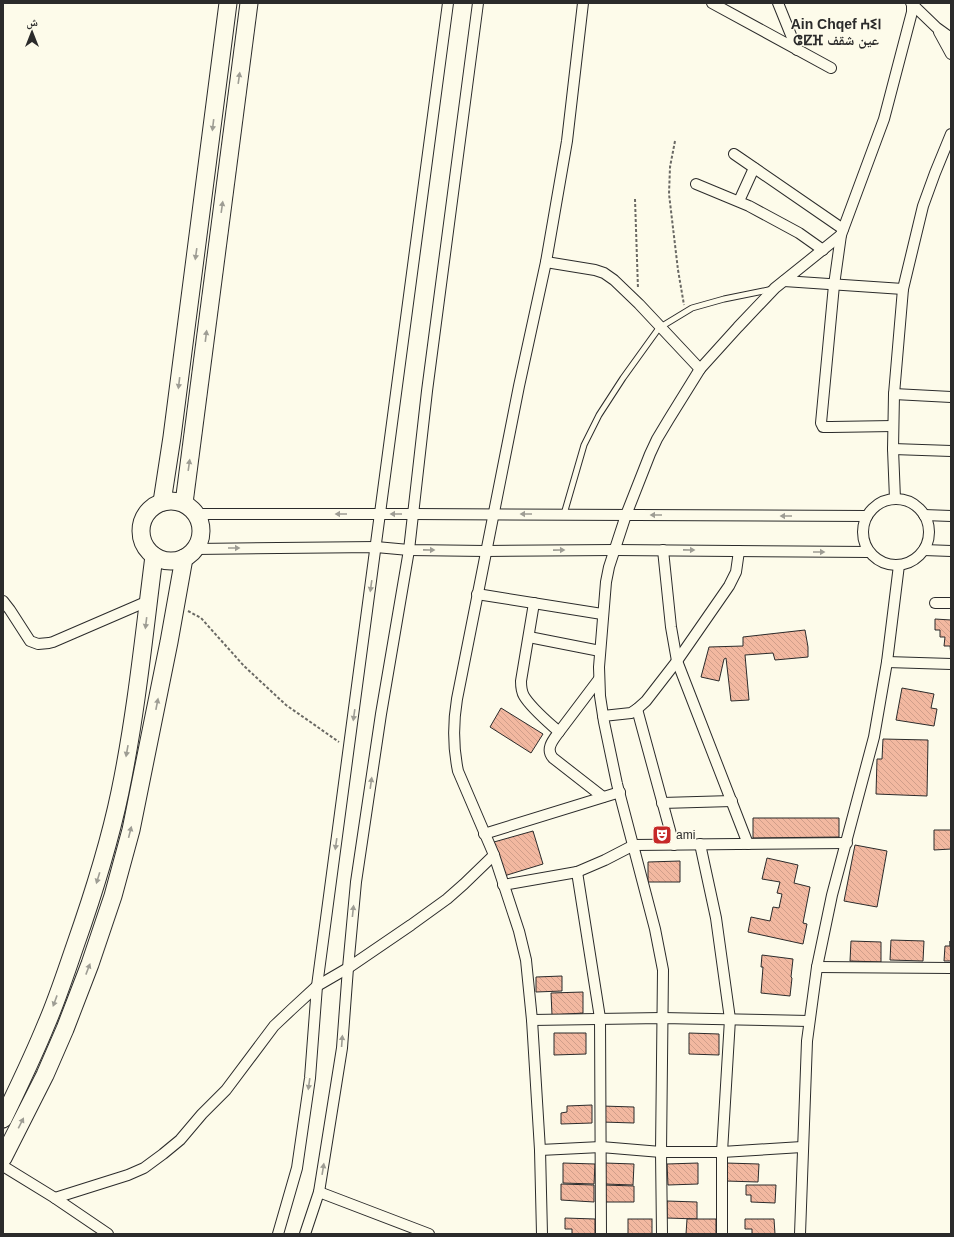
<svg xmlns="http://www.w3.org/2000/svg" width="954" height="1237" viewBox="0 0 954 1237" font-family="Arial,'Noto Naskh Arabic','Noto Sans Tifinagh',sans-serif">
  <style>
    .building { fill: url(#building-back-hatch); stroke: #2b2b2b }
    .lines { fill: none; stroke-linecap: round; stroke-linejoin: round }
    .service-casing { stroke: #2b2b2b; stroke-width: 7 }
    .minor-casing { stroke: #2b2b2b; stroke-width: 12 }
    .trunk-casing { stroke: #2b2b2b; stroke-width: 19 }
    .path { stroke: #6a6964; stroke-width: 2; stroke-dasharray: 3 2; stroke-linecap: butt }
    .service { stroke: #fdfbea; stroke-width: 5 }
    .minor { stroke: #fdfbea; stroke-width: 10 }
    .trunk { stroke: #fdfbea; stroke-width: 17 }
    .oneway { fill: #9e9d94 }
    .labels { text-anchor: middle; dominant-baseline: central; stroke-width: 3; stroke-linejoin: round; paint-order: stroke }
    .poi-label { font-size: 12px; fill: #2b2b2b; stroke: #fdfbea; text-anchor: start }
    .quarter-label { font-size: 14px; font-weight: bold; fill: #2b2b2b; stroke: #fdfbea }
  </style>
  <defs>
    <pattern id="building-back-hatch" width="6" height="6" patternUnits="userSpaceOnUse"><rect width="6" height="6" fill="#f2b8a0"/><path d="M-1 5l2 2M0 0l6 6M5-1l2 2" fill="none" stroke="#d09e8a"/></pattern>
  </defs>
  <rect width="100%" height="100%" fill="#fdfbea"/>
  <!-- building -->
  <g class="building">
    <path d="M935 619 951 620V656L950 646H944L945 637H940V630H935Z"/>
    <path d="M805 630 808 647V657L775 660 773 653 745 655 749 700 731 701 726 658 724 659 719 681 701 677 709 647 743 646V637Z"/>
    <path d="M902 688 934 694 931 708 937 709 934 726 896 720Z"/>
    <path d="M501 708 543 734 531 753 490 727Z"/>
    <path d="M883 739 928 740 927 796 876 794 877 759H882Z"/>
    <path d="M753 818H839V837L753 838Z"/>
    <path d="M934 830H951V849L934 850Z"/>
    <path d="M533 831 543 864 504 876 494 842Z"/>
    <path d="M855 845 887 851 877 907 844 901Z"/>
    <path d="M767 858 798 865 794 883 810 887 803 923 807 924 803 944 748 932 751 917 770 921 773 907 779 908 782 894 777 893 780 882 762 879Z"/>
    <path d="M680 861V882H648V862Z"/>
    <path d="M891 940 924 941 923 961 890 960Z"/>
    <path d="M851 941 881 942V962L850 961Z"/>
    <path d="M950 941 951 961H944L945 946H950Z"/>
    <path d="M762 955 793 959 791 977 792 978 790 996 761 993 763 967H761Z"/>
    <path d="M562 976V991L536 992V977Z"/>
    <path d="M583 992V1013L552 1015 551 993Z"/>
    <path d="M554 1033H586V1054L554 1055Z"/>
    <path d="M689 1033 719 1034V1055L689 1054Z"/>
    <path d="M592 1105V1123L561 1124V1113L567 1112V1106Z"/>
    <path d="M602 1106 634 1107V1123L602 1122Z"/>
    <path d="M563 1163 595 1164 594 1184 563 1183Z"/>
    <path d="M605 1163 634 1164 633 1185 605 1184Z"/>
    <path d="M698 1163V1184L668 1185 667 1164Z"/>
    <path d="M726 1163 759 1164 758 1182 726 1181Z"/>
    <path d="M561 1184 594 1185V1202L561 1200Z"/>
    <path d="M604 1185 634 1186V1202H603Z"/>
    <path d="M746 1185H776L775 1203 751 1202V1195H746Z"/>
    <path d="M667 1201 697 1202V1219L667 1218Z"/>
    <path d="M565 1218 595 1219V1234H572V1229H565Z"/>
    <rect x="628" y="1219" width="24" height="15"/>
    <path d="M687 1219H716V1234H686Z"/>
    <path d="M745 1219H774L775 1234H752V1229H745Z"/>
  </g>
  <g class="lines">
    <!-- service casing -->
    <g class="service-casing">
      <path id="service" d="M564 514 584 445 599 415 623 378 659 328 692 308 724 299 773 289"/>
    </g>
    <!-- minor casing -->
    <g class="minor-casing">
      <g id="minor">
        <path d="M712 3 831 68"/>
        <path d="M778 3 797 50"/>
        <path d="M911 3 937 28 951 38"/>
        <path d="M939 32 951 54"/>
        <path d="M734 154 843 229"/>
        <path d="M696 184 749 206 799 233 823 250"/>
        <path d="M739 201 754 168"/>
        <path d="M546 262 595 270 604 273 614 280 639 304 700 369"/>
        <path d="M784 281 903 289"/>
        <path d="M894 394 951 397"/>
        <path d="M893 426 831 427H823L821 423 834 285 841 235 884 119 912 12V4"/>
        <path d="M893 449 951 451"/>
        <path d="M895 499 893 449 894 394 903 289 923 206 935 173 951 134"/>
        <circle cx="896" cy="532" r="33"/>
        <path d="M196 514H413L867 516"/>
        <path d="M924 515 951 516"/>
        <path d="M195 549 376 547 409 550 485 551 615 550 869 552"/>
        <path d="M663 550 671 627 677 661 748 844"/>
        <path d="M924 550 951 551"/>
        <path d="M477 594 602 614"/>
        <path d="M3 601 10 610 30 641 38 644 49 643 53 642 148 601"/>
        <path d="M534 603 521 681C521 686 521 691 524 696 531 708 548 722 559 732L599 679"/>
        <path d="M935 603H951"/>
        <path d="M529 637 600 651"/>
        <path d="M887 662 951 664"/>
        <path d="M637 709 674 845"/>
        <path d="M603 716 631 713 637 709 646 701 677 661 729 586 736 572 739 551"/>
        <path d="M559 732C553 740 545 749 553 758L603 797"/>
        <path d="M662 803 732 801"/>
        <path d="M484 834 620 792"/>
        <path d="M700 844 716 918 730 1019 722 1152V1234"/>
        <path d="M577 872 600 1018 601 1234"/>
        <path d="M503 885 577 872 605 860 634 845 847 843"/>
        <path d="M817 967 951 968"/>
        <path d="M532 1020 662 1018 809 1021"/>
        <path d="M540 1150 601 1147 661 1152H722L802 1147"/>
        <path d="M3 1166 55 1198 108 1234"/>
        <path d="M319 1192 429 1234"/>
        <path d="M55 1198 128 1175 144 1168 163 1154 180 1140 202 1114 226 1090 274 1026 292 1009 317 986 348 968 411 925 447 899 464 884 494 855"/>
        <path d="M278 1234 297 1168 310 1078 317 986 448 3"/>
        <path d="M305 1234 319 1192 342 1048 348 968 356 882 381 714 409 550 427 391 478 3"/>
        <path d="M542 1234 540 1150 532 1020 526 960 519 931 494 855 458 771C453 747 453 723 457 699L519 386 546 262 567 141 583 3"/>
        <path d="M662 1234 661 1152 663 970 655 929 617 784 604 722 600 696 599 667 606 582 609 567 626 515 650 454 657 439 669 419 700 369 738 327 775 288 841 235"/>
        <path d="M800 1234 807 1041 817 967 832 895 874 737 887 662 899 565"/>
      </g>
    </g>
    <!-- trunk casing -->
    <g class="trunk-casing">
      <g id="trunk">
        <circle cx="171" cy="531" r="30"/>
        <path d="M162 502 172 437 228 3"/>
        <path d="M184 503 249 3"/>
        <path d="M3 1119C18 1088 33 1057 46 1025 57 1000 66 972 75 946 93 895 109 845 120 792 136 715 144 635 154 556"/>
        <path d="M3 1158 45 1075 65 1029 90 964 113 896 131 830 169 642 184 558"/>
      </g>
    </g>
    <!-- path -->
    <g class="path">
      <path d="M675 141 670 167 669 194 678 270 684 305"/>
      <path d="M635 199 638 289"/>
      <path d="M188 611 201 618 244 666 286 705 339 742"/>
    </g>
    <!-- service -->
    <use href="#service" class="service"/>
    <!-- minor -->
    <use href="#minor" class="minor"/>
    <!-- trunk -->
    <use href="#trunk" class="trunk"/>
  </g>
  <!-- one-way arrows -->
  <defs><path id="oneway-solid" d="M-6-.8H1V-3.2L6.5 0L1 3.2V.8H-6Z"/></defs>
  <g class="oneway">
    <use href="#oneway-solid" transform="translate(239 78) rotate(-82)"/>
    <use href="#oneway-solid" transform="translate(213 125) rotate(97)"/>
    <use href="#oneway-solid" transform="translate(222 207) rotate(-82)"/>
    <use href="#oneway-solid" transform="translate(196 254) rotate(98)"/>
    <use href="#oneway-solid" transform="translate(206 336) rotate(-83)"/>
    <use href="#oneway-solid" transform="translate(179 383) rotate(97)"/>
    <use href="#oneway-solid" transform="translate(189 465) rotate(-82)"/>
    <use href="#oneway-solid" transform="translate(341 514) rotate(180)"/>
    <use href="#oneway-solid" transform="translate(396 514) rotate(180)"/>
    <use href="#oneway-solid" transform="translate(526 514) rotate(180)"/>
    <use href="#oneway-solid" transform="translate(656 515) rotate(-180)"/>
    <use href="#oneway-solid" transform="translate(786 516) rotate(180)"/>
    <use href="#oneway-solid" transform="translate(234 548)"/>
    <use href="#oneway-solid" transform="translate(429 550) rotate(1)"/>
    <use href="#oneway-solid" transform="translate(559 550) rotate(-1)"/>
    <use href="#oneway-solid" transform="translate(689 550) rotate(1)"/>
    <use href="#oneway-solid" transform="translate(819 552)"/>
    <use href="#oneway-solid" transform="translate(371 586) rotate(98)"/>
    <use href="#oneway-solid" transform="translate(146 623) rotate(97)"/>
    <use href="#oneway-solid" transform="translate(157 704) rotate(-79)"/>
    <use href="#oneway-solid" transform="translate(354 715) rotate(98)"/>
    <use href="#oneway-solid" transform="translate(127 751) rotate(100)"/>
    <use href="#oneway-solid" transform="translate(371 783) rotate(-82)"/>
    <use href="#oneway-solid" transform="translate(130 832) rotate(-76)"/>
    <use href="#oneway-solid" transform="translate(336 844) rotate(98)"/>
    <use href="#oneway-solid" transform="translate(98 878) rotate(107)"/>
    <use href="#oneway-solid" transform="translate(353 911) rotate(-84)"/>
    <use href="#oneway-solid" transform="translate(88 969) rotate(-69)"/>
    <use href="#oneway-solid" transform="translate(55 1001) rotate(110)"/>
    <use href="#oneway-solid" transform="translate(342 1041) rotate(-86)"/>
    <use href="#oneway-solid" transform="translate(309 1084) rotate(98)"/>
    <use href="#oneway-solid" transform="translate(21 1123) rotate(-63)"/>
    <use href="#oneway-solid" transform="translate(323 1169) rotate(-81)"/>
  </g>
  <!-- icons -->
  <defs>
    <g id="theatre-square" transform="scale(1)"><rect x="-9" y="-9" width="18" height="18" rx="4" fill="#c62828" stroke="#fdfbea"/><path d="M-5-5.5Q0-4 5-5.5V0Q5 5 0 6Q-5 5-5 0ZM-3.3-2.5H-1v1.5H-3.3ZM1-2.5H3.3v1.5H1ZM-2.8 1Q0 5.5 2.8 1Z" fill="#fff"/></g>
  </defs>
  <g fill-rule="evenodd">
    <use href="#theatre-square" x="662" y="835"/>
  </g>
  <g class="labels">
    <!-- poi labels -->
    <g class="poi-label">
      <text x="676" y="835">ami</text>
    </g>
    <!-- quarter labels -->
    <g class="quarter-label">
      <text x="836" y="24">Ain Chqef ⵄⵉⵏ<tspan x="836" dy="16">ⵛⵇⴼ عين شقف</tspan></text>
    </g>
  </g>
  <!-- border -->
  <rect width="954" height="1237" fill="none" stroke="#2b2b2b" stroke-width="8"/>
  <!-- north arrow -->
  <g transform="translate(32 32)" stroke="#fdfbea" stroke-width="3" paint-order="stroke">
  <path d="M0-3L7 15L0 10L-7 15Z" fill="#2b2b2b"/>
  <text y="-6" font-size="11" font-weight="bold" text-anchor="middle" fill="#2b2b2b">ش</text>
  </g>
</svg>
